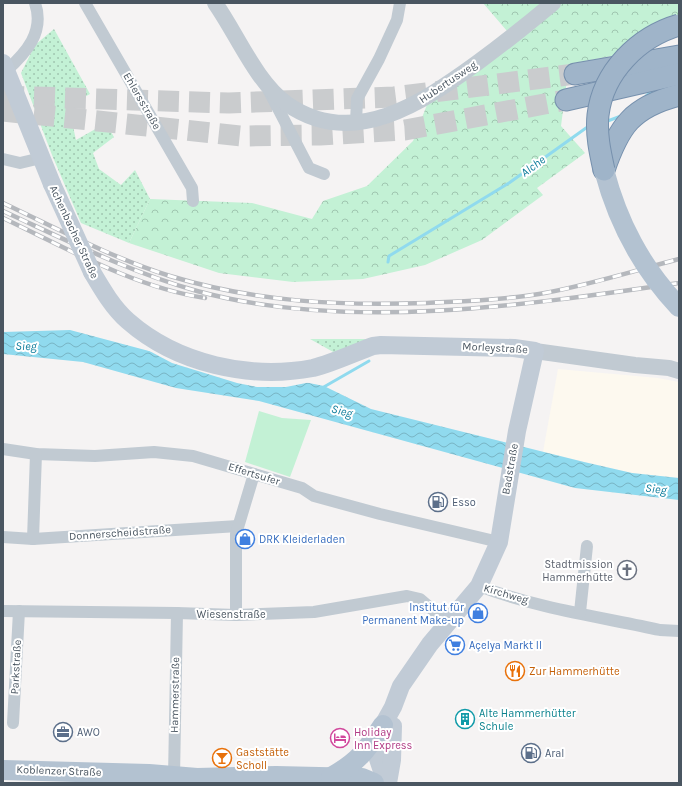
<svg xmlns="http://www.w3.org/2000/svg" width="682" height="786" viewBox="0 0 682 786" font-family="Karla,sans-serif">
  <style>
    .commercial { fill: #fdf9ef }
    .grass { fill: url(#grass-dots) }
    .forest { fill: url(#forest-crowns) }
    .green { fill: #c3f1d5 }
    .water { fill: url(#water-waves) }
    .pier { fill: #f5f3f3 }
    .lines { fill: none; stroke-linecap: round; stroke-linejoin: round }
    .stream { stroke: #90daee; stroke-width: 3 }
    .trunk-tunnel { stroke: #caccce; stroke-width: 21; stroke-dasharray: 21 10; stroke-linecap: butt }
    .trunk-casing { stroke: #7690ad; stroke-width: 23 }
    .minor { stroke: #c1cad2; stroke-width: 12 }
    .tertiary { stroke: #c1cad2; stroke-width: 16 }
    .secondary { stroke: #c1cbd6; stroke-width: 18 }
    .primary { stroke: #b3c2d1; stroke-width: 20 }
    .trunk { stroke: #9fb4c9; stroke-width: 21 }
    .rail-casing { stroke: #b5b8bd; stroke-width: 4.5 }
    .rail { stroke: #fff; stroke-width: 3; stroke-dasharray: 9; stroke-linecap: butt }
    .trunk-bridge-casing { stroke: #7690ad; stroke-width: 23; stroke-linecap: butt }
    .secondary-bridge { stroke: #c1cbd6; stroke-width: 18 }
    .primary-bridge { stroke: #b3c2d1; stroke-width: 20 }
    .trunk-bridge { stroke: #9fb4c9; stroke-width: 21 }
    .labels { text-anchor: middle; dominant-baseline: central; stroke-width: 4; stroke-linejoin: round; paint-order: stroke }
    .street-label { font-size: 11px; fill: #4a5661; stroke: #fff }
    .service-label { font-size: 11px; fill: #4e5e75; stroke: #fff; text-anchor: start }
    .shop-label { font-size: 11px; fill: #366cbe; stroke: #fff; text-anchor: start }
    .worship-label { font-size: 11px; fill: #5b616d; stroke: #fff; text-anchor: end }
    .food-label { font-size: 11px; fill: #c56008; stroke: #fff; text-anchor: start }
    .culture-label { font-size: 11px; fill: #0d838f; stroke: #fff; text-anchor: start }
    .hotel-label { font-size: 11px; fill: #b23c85; stroke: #fff; text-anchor: start }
    .water-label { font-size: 12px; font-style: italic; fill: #0c7c9b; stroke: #fff }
  </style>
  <defs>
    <pattern id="grass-dots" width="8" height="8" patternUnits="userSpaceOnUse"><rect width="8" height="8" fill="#c3f1d5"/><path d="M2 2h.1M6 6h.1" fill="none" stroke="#a0c6b0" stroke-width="1.8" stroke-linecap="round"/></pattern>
    <pattern id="forest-crowns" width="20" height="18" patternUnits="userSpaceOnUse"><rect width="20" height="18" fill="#c3f1d5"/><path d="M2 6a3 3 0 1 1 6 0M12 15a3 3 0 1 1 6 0" fill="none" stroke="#a0c6b0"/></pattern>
    <pattern id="water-waves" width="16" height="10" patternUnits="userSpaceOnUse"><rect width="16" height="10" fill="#90daee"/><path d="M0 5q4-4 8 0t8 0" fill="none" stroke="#78b4c4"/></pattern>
  </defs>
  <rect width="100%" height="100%" fill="#f5f3f3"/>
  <!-- commercial -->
  <path class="commercial" d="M558 369 658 378 679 382V478L632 473 543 452Z"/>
  <!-- grass -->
  <g class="grass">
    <path d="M54 29 90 94 66 107 72 122 76 140 106 123 114 137 93 153 99 169 121 185 135 170 150 199 129 243 81 223 52 155 21 73 35 45Z"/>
    <path d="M310 339H372L335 353Z"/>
  </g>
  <!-- forest -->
  <path class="forest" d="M483 3H679V15L661 22 612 56 569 64 561 126 585 153 537 188 543 195 482 240 425 265 363 279 293 282 219 273 129 243 150 199 252 203 312 219 323 201 367 186 413 141 433 89 507 31Z"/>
  <!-- green -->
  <path class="green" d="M259 411 282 418 311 420 290 477 245 462Z"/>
  <!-- water -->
  <path class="water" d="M70 330 149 351 324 386 371 409 584 462 632 473 679 478V500L575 488 259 401 176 388 83 362 3 354V332Z"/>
  <!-- pier -->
  <path class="pier" d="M140 346 272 373 311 382 286 387H257L237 383 172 363Z"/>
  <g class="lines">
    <!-- stream -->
    <g class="stream">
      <path d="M646 96 655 89"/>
      <path d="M605 122 621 116"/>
      <path d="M388 262 389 256 509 183 586 128 591 126"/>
      <path d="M322 388 369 361"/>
    </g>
    <!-- trunk-tunnel -->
    <g class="trunk-tunnel">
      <path d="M3 96 229 103 394 97 575 74"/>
      <path d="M3 111 241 136 320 135 405 130 566 100"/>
    </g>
    <!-- trunk casing -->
    <g class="trunk-casing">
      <g id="trunk">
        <path d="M575 74 679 56"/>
        <path d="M566 100 679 74"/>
        <path d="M604 170C619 126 632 107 679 95"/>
      </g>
    </g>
    <!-- minor -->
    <g class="minor">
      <path d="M85 3 192 188 193 201"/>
      <path d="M6 71C26 53 45 32 35 3"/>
      <path d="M269 91 309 168 324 174"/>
      <path d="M356 123 357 99 379 59 397 20 400 3"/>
      <path d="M3 159 20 163 41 158"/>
      <path d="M3 449 36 454 95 456 154 452 193 456 302 488 314 496 380 514 499 542"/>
      <path d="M3 537 33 539 238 526"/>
      <path d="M33 539 36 454"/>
      <path d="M479 586C536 608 600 617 660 630L679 631"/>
      <path d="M3 611 177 613 236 615 314 612 407 596 420 599 448 623"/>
      <path d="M580 612 587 546"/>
      <path d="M236 615V534L254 474"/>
      <path d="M13 723 19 611"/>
      <path d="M174 777 177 613"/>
    </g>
    <!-- tertiary -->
    <g class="tertiary">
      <path d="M215 3C237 34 256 82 287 104 353 150 422 103 477 63 503 44 528 24 553 3"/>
      <path d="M535 351 635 365 669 368 679 371"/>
    </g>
    <!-- secondary -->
    <g class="secondary">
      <path d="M3 63 52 184"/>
      <path d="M92 272C102 289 113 308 128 321 177 364 250 380 313 368 333 363 354 353 373 346L381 345 514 348 535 351 517 431 499 542 479 586 430 644 401 686 393 707 383 725 378 759 386 783"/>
      <path d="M388 783 392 760 393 726"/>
    </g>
    <!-- primary -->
    <g class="primary">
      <path d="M3 770 149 774 197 778 276 776 362 778 374 783"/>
      <path d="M331 777C358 762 366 751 383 725"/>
    </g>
    <!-- trunk -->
    <use href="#trunk" class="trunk"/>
    <!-- rail casing -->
    <g class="rail-casing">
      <g id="rail">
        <path d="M3 203C58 229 112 258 170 276 256 302 338 306 427 303 465 301 503 300 539 294 586 286 633 271 679 259"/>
        <path d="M3 211C66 240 129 272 197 291 346 332 528 305 679 283"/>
        <path d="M3 218C68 249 134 287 205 298"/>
      </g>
    </g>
    <!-- rail -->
    <use href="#rail" class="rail"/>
    <!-- trunk-bridge casing -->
    <g class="trunk-bridge-casing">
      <path id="trunk-bridge" d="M604 170C600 152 596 134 598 115 603 72 638 37 679 25"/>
    </g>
    <!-- secondary-bridge -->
    <path class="secondary-bridge" d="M52 184 92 272"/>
    <!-- primary-bridge -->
    <path class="primary-bridge" d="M604 170C618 223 641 267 679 307"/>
    <!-- trunk-bridge -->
    <use href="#trunk-bridge" class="trunk-bridge"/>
  </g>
  <!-- icons -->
  <defs>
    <g id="fuel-ring" transform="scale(1)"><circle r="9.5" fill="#fff" stroke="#5c6f8a" stroke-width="1.5"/><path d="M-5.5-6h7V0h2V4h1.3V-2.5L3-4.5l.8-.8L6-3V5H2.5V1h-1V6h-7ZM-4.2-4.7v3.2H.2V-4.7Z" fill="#5c6f8a"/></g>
    <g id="shop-ring" transform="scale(1)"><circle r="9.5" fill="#fff" stroke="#3f7fe0" stroke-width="1.5"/><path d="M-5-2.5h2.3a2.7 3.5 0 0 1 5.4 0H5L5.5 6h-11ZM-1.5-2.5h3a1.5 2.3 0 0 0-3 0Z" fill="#3f7fe0"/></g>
    <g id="church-ring" transform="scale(1)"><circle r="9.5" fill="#fff" stroke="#6b7280" stroke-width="1.5"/><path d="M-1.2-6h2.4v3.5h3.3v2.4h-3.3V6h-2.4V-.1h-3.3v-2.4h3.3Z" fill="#6b7280"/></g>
    <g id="supermarket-ring" transform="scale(1)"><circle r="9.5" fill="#fff" stroke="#3f7fe0" stroke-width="1.5"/><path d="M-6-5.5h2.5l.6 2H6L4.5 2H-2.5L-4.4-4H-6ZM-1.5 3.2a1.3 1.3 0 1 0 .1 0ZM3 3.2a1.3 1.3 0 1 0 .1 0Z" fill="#3f7fe0"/></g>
    <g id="restaurant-ring" transform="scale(1)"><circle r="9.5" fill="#fff" stroke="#e8710a" stroke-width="1.5"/><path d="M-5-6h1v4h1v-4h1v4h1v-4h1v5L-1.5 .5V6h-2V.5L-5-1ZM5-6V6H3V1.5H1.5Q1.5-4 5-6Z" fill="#e8710a"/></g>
    <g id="building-ring" transform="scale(1)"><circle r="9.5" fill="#fff" stroke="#0f9aa8" stroke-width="1.5"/><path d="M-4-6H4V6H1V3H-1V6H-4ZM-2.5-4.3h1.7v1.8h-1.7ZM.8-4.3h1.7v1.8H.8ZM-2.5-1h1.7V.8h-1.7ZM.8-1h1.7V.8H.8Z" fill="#0f9aa8"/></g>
    <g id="office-ring" transform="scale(1)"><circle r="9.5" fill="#fff" stroke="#5c6f8a" stroke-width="1.5"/><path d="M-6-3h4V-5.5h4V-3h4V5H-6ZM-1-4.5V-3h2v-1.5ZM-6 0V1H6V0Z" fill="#5c6f8a"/></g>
    <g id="hotel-ring" transform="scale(1)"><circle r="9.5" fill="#fff" stroke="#d1479c" stroke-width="1.5"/><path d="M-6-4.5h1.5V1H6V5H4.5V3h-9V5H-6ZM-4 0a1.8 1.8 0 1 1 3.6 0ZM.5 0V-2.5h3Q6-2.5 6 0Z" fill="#d1479c"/></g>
    <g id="bar-ring" transform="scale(1)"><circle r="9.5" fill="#fff" stroke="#e8710a" stroke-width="1.5"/><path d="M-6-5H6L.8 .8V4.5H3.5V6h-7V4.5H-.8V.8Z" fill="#e8710a"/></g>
  </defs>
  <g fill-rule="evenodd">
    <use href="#fuel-ring" x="438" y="502"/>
    <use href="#shop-ring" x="245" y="539"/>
    <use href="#church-ring" x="627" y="570"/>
    <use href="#shop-ring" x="478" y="613"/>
    <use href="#supermarket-ring" x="455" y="645"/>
    <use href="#restaurant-ring" x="515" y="671"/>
    <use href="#building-ring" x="465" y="719"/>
    <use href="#office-ring" x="63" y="732"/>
    <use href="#hotel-ring" x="340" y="738"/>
    <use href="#fuel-ring" x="531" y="753"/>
    <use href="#bar-ring" x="222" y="758"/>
  </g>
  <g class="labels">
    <!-- street labels -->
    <g class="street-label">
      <text transform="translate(448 82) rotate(-34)">Hubertusweg</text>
      <text transform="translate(142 101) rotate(60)">Ehlersstraße</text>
      <text transform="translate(74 232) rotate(65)">Achenbacher Straße</text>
      <text transform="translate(495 348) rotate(3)">Morleystraße</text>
      <text transform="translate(510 469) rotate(-80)">Badstraße</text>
      <text transform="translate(254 474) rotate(17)">Effertsufer</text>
      <text transform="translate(120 533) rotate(-4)">Donnerscheidstraße</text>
      <text transform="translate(506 594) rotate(16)">Kirchweg</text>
      <text x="231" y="614">Wiesenstraße</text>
      <text transform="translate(16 667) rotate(-87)">Parkstraße</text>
      <text transform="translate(175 695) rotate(-89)">Hammerstraße</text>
      <text transform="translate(59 771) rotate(2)">Koblenzer Straße</text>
    </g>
    <!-- service labels -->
    <g class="service-label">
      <text x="452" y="502">Esso</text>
      <text x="77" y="732">AWO</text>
      <text x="545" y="753">Aral</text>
    </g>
    <!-- shop labels -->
    <g class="shop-label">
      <text x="259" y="539">DRK Kleiderladen</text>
      <text x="464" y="607" text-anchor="end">Institut für<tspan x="464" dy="13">Permanent Make-up</tspan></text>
      <text x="469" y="645">Açelya Markt II</text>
    </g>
    <!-- worship labels -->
    <g class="worship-label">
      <text x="613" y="564">Stadtmission<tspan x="613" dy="13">Hammerhütte</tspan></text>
    </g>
    <!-- food labels -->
    <g class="food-label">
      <text x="529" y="671">Zur Hammerhütte</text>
      <text x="236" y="752">Gaststätte<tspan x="236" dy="13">Scholl</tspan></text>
    </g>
    <!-- culture labels -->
    <g class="culture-label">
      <text x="479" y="713">Alte Hammerhütter<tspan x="479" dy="13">Schule</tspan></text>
    </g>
    <!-- hotel labels -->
    <g class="hotel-label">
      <text x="354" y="732">Holiday<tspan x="354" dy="13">Inn Express</tspan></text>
    </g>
    <!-- water labels -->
    <g class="water-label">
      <text transform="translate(533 166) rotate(-36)">Alche</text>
      <text transform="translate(26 346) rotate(1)">Sieg</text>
      <text transform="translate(342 411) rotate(16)">Sieg</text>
      <text transform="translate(656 489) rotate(8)">Sieg</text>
    </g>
  </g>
  <!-- border -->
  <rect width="682" height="786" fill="none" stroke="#4a5661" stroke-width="8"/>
</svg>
